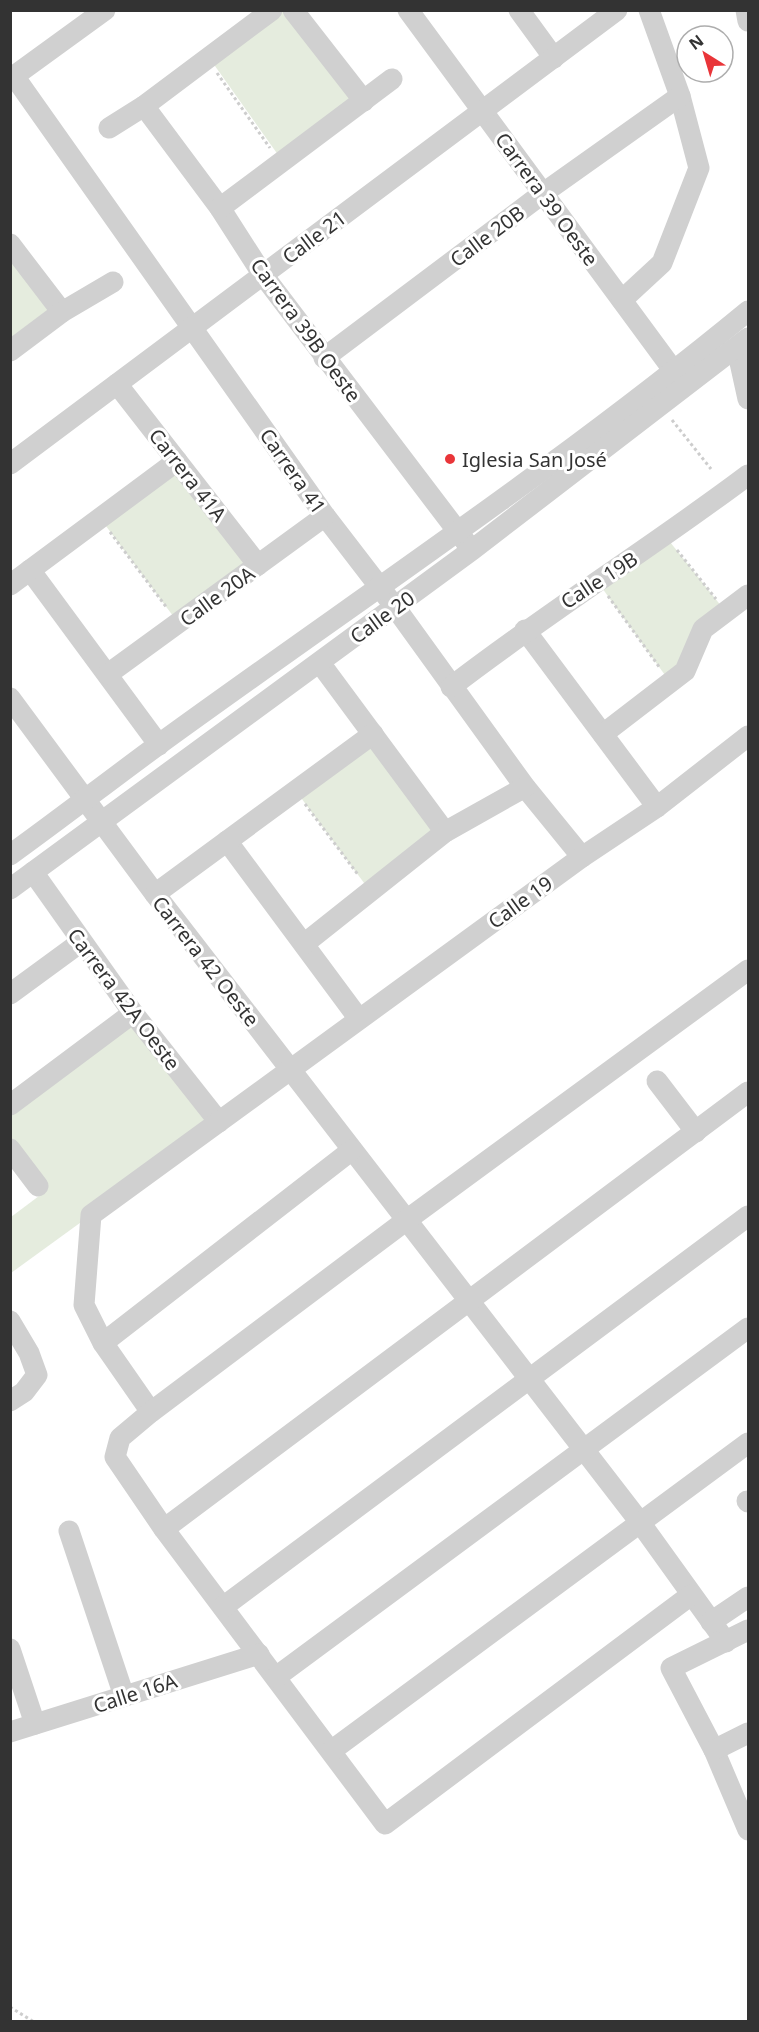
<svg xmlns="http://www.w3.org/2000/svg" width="759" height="2032" viewBox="0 0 759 2032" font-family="'Noto Sans',sans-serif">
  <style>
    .green { fill: #e5ecde }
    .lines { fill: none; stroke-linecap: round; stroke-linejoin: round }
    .path { stroke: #cdcdcd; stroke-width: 3; stroke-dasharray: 3 3; stroke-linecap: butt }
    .minor { stroke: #d0d0d0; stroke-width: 21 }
    .poi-dot { fill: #e93539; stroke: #fff; stroke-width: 2 }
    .labels { text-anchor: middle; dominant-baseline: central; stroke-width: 6; stroke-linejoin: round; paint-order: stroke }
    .street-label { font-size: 20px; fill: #333; stroke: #fff }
    .poi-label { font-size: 20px; fill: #333; stroke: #fff; text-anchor: start }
  </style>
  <rect width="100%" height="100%" fill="#fff"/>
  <!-- green -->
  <g class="green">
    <path d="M272 11H291L361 100 281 159 210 59Z"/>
    <path d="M11 244 62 312 11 351Z"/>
    <path d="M177 461 258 565 179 624 100 518Z"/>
    <path d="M666 537 726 612 670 682 597 581Z"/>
    <path d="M373 734 445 832 370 891 296 791Z"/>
    <path d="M133 1013 219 1122 11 1273V1217L43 1193 11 1149V1105Z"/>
  </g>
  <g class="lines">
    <!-- path -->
    <g class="path">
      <path d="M217 73 270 148"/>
      <path d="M672 420 711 469"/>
      <path d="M110 532 167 608"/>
      <path d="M677 550 716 599"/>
      <path d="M608 596 660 668"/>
      <path d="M305 804 359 876"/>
      <path d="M10 2007 34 2022"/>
    </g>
    <!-- minor -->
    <g class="minor">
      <path d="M293 10 364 101"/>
      <path d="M408 10 682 382"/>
      <path d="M519 10 554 58"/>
      <path d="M746 10 748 21"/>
      <path d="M14 76 325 516 395 607 525 787 582 857"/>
      <path d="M10 79 105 10"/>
      <path d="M144 106 220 208 263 275 468 545"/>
      <path d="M109 128 144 106 272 10"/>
      <path d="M220 208 392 79"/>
      <path d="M10 244 62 312"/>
      <path d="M622 300 662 263 699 168 680 96 649 10"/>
      <path d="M737 349 748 399"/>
      <path d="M10 351 62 312 113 282"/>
      <path d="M324 358 542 194 680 96"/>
      <path d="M117 384 258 565"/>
      <path d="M10 464 617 10"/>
      <path d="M30 570 159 745"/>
      <path d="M10 585 177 461"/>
      <path d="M525 630 657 807"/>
      <path d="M320 663 445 832"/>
      <path d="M108 674 325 516"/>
      <path d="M451 687C548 612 651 548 748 475"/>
      <path d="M10 698 155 894 639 1521 726 1642"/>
      <path d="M603 734 685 671 703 629 748 595"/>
      <path d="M227 841 359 1019"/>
      <path d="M10 855C60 819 109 781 158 745 356 601 560 466 748 311"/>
      <path d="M33 872 133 1013 219 1122"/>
      <path d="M10 889 472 550 748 338"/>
      <path d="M155 894 373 734"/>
      <path d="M304 944 445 832 525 787"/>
      <path d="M10 994 81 942"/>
      <path d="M657 1081 696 1132"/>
      <path d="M10 1105 133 1013"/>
      <path d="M10 1149 38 1186"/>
      <path d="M10 1321 29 1353 37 1375 24 1392 10 1401"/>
      <path d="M103 1343 352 1150"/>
      <path d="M151 1412 103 1343 84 1305 91 1215 582 857 657 807 748 736"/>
      <path d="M747 1501 748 1502"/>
      <path d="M164 1529 748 1092"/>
      <path d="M69 1531 124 1696"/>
      <path d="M691 1595 385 1824 164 1529 115 1457 120 1438 151 1412 408 1219 748 970"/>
      <path d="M223 1607 748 1216"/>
      <path d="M711 1622 748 1597"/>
      <path d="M748 1630 671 1668 714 1750 748 1830"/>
      <path d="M10 1649 35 1724"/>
      <path d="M276 1677 748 1328"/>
      <path d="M10 1732 259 1654"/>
      <path d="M714 1750 748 1733"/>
      <path d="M331 1751 748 1443"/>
    </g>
  </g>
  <!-- markers -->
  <circle class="poi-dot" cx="450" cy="459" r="6"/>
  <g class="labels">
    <!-- street labels -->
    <g class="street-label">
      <text transform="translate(547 199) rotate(54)">Carrera 39 Oeste</text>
      <text transform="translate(487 236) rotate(-37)">Calle 20B</text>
      <text transform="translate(314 237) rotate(-37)">Calle 21</text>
      <text transform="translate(306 330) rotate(54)">Carrera 39B Oeste</text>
      <text transform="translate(293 471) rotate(55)">Carrera 41</text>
      <text transform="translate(188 475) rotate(52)">Carrera 41A</text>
      <text transform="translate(599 580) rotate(-33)">Calle 19B</text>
      <text transform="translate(217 596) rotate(-36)">Calle 20A</text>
      <text transform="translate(382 617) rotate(-36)">Calle 20</text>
      <text transform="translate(520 902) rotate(-36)">Calle 19</text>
      <text transform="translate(206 961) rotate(52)">Carrera 42 Oeste</text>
      <text transform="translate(124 999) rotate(53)">Carrera 42A Oeste</text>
      <text transform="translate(135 1693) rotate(-18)">Calle 16A</text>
    </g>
    <!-- poi labels -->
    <g class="poi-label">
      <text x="462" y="459">Iglesia San José</text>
    </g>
  </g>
  <!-- border -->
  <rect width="759" height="2032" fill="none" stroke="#333333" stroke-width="24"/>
  <!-- north arrow -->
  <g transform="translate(705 54) rotate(323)"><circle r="28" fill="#ffffff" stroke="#adadad" stroke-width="1.5"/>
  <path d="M0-4.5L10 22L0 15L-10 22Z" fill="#e93539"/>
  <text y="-9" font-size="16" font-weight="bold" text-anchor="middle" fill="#333333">N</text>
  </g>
</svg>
